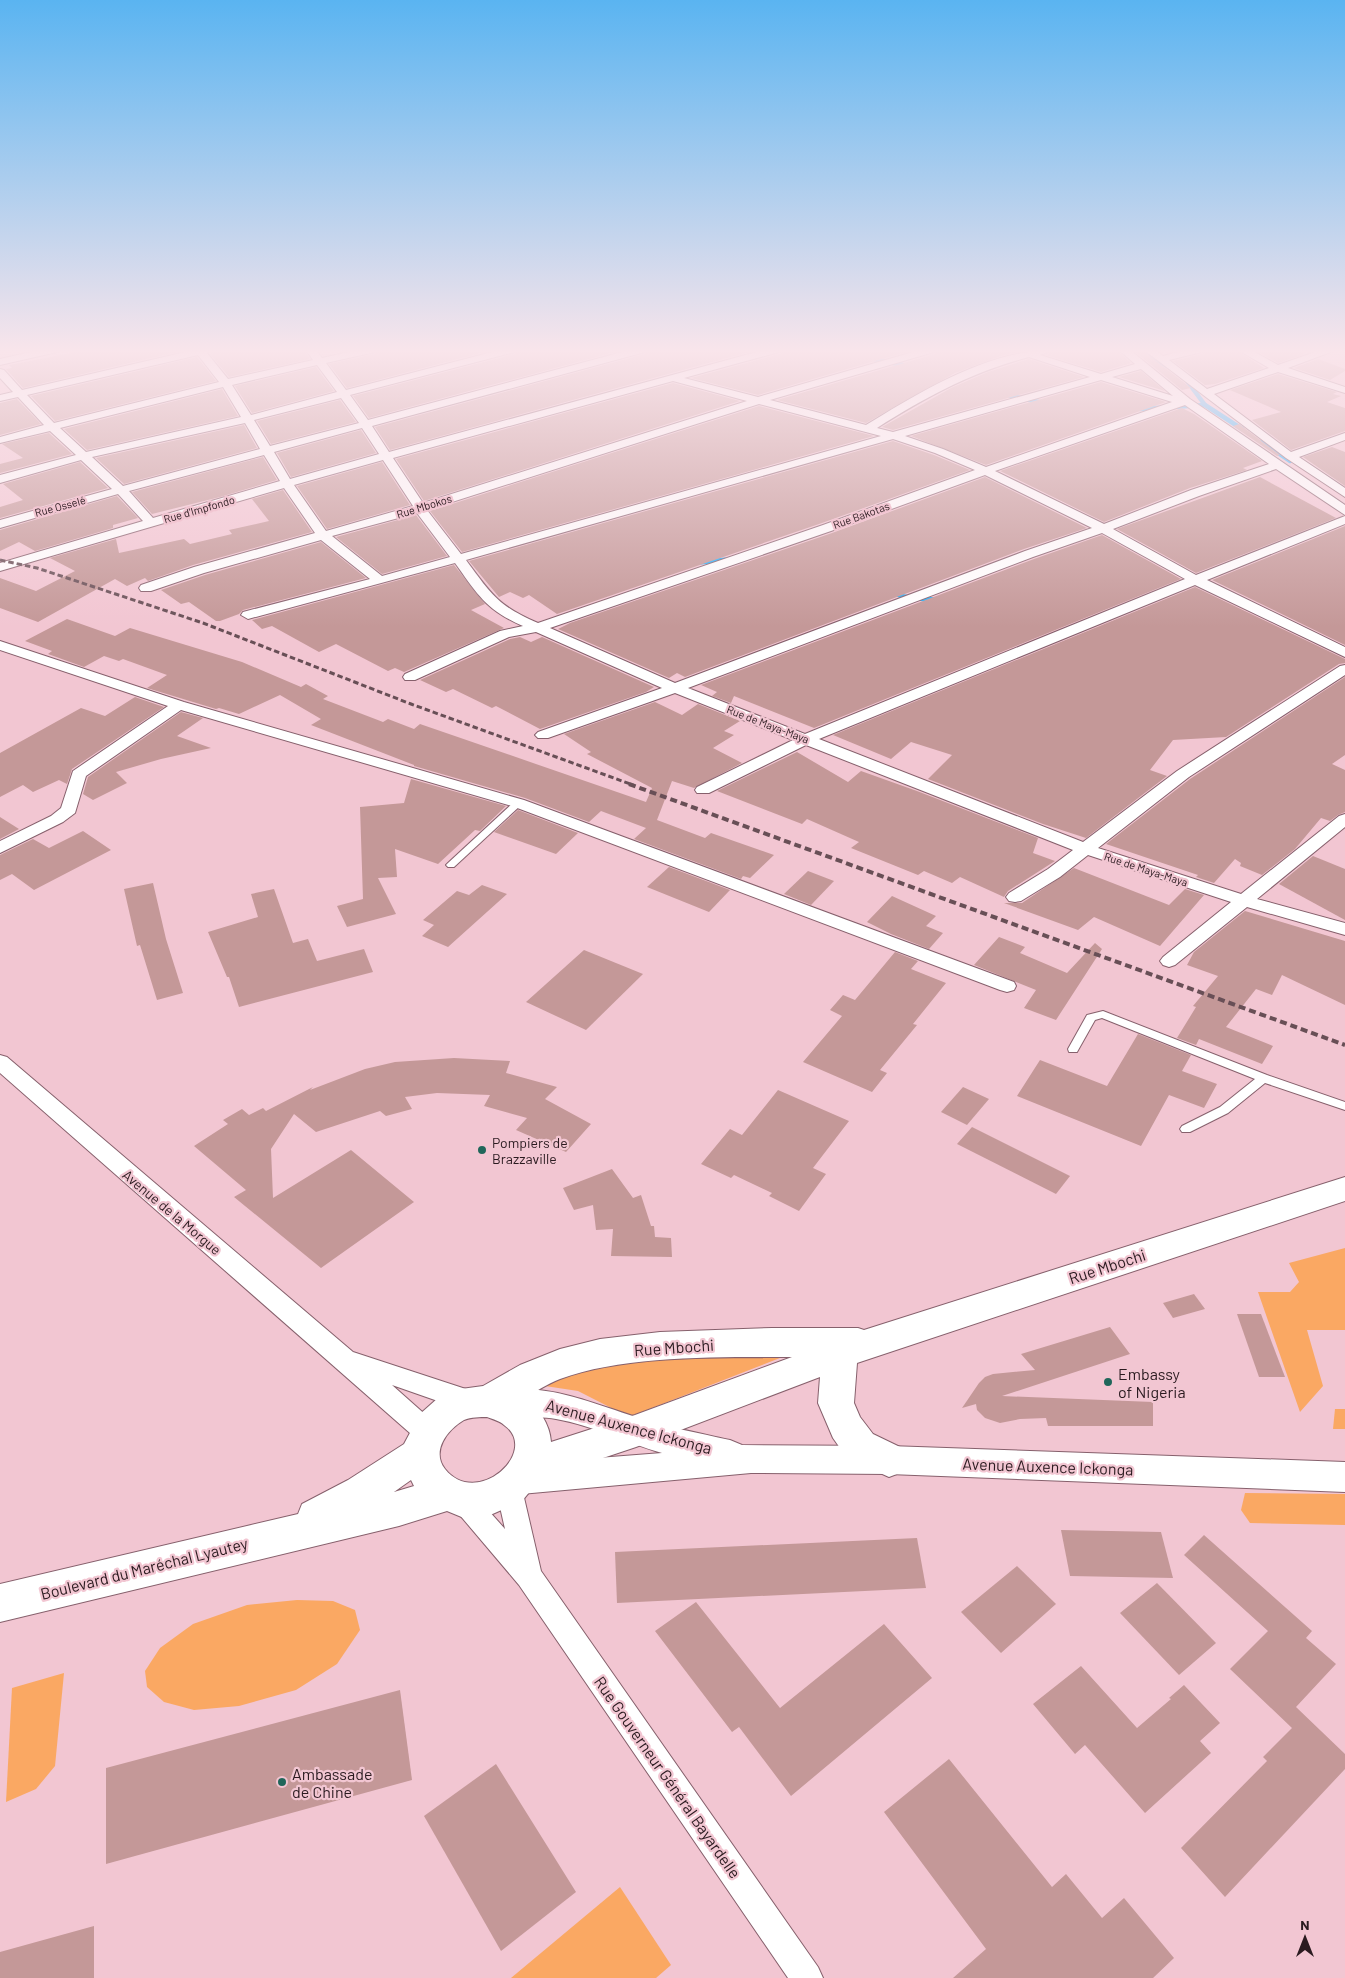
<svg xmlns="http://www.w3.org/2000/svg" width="1345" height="1978" viewBox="0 0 1345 1978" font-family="Barlow,sans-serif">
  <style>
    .green { fill: #faa863 }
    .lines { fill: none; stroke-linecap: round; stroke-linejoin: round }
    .stream-far1 { stroke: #25b4ff; stroke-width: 4.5 }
    .stream { stroke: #25b4ff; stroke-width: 5 }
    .building { fill: #c49898 }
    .service-casing { stroke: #86606c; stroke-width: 2 }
    .minor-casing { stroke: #86606c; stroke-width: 2 }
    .tertiary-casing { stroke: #86606c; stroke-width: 2 }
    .secondary-casing { stroke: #86606c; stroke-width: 2 }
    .service { fill: #fff; fill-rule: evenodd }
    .minor { fill: #fff; fill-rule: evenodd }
    .tertiary { fill: #fff; fill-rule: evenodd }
    .secondary { fill: #fff; fill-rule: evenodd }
    .rail-far1 { stroke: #684f56; stroke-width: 3; stroke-dasharray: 5.5 3; stroke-linecap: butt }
    .rail { stroke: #684f56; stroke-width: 4; stroke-dasharray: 7 4; stroke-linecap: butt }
    .poi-dot { fill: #20665a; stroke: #f2c6d2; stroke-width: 2 }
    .labels { text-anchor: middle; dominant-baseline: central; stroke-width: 4.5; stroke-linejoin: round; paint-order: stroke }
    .far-street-label { font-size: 11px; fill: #2b1b20; stroke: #f2c6d2 }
    .poi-label { font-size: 14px; fill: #2b1b20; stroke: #f2c6d2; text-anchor: start }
    .street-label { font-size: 14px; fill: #2b1b20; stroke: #f2c6d2 }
    .near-street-label { font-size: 16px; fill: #2b1b20; stroke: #f2c6d2 }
    .near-poi-label { font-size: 16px; fill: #2b1b20; stroke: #f2c6d2; text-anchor: start }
  </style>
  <rect width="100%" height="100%" fill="#f2c6d2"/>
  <!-- green -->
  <g class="green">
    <path d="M1345 1248V1330H1307L1323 1386 1300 1412 1258 1292H1290L1299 1282 1289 1263Z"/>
    <path d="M803 1349 629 1417 578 1391 545 1386 542 1380 588 1362Z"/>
    <path d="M1335 1409H1345V1429H1333Z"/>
    <path d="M1245 1493 1345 1494V1525L1250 1523 1241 1510Z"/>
    <path d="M297 1600 333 1601 355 1610 360 1630 337 1664 296 1690 239 1706 194 1710 164 1702 147 1687 145 1671 160 1648 193 1624 247 1605Z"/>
    <path d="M64 1673 55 1766 36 1789 6 1802 12 1688Z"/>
    <path d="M620 1887 671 1965 656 1978H511Z"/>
  </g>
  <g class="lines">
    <!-- stream-far1 -->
    <g class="stream-far1">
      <path d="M1144 353 1167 366"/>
      <path d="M869 358 908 366"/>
      <path d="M1184 377 1205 405 1242 429"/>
      <path d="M1007 395 1043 403"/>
      <path d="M1140 409 1205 405"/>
      <path d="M1262 442 1290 461"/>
    </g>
    <!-- stream -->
    <g class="stream">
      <path d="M701 562 725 560"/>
      <path d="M893 593 905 597 936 600"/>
    </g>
  </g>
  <!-- building -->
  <g class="building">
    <path d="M87 350H185L23 388 6 369 12 368 9 365Z"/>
    <path d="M214 350H304L310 359 229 377 210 354Z"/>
    <path d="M379 350H492L347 388 329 364 375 354Z"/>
    <path d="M519 350H622L369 418 353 396 515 354Z"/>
    <path d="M649 350H756L390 450 375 427 645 354Z"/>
    <path d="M783 350H913L758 395 691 378 780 354Z"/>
    <path d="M938 350H1028L1003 355 955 373 866 423 777 400 935 354Z"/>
    <path d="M1055 350H1117L1131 363 1101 372 1046 355Z"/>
    <path d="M1133 350H1142L1191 388 1182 390Z"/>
    <path d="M1206 350H1236L1264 368 1215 384 1205 385 1173 361 1202 354Z"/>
    <path d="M1255 350H1295L1305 354 1278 363Z"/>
    <path d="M197 357 216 381 55 421 31 396Z"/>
    <path d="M1029 359 1084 377 893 430 882 427 951 388 988 372Z"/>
    <path d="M1318 359 1345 369V371L1330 380 1294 368Z"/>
    <path d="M316 367 334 391 252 413 235 386Z"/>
    <path d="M1141 371 1165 391 1119 377Z"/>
    <path d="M1278 374 1337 392 1333 394 1341 396 1327 402 1345 408V431L1291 450 1252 420 1281 412 1230 390Z"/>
    <path d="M1101 382 1166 402 986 465 911 436Z"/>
    <path d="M673 383 740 401 424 501 396 459Z"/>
    <path d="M222 389 238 416 87 450 64 429Z"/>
    <path d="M17 399 41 424 0 435V403Z"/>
    <path d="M340 400 356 422 271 444 257 421Z"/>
    <path d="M759 406 874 436 462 552 430 511Z"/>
    <path d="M1182 408 1194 414 1262 461 1243 468 1247 470 1190 488 1104 522 1000 471Z"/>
    <path d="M1239 424 1280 455 1277 456 1233 426Z"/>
    <path d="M244 425 257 448 124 484 96 458Z"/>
    <path d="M361 430 376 453 291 477 277 453Z"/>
    <path d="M49 433 72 454 0 473V464L23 458 2 444Z"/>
    <path d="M893 441 934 455 970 470 822 523 557 614 529 595 523 598 510 592 499 597 469 561Z"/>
    <path d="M1332 447 1345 452V486L1303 457Z"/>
    <path d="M263 457 277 480 220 497 152 514 132 492Z"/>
    <path d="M80 462 108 488 0 518V507L23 500 3 484Z"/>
    <path d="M382 462 410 505 327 529 297 486Z"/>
    <path d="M985 477 1087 528 1024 549 685 677 677 673 669 678 558 629 570 623 832 533Z"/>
    <path d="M1260 477 1336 518 1196 573 1117 529Z"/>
    <path d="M283 490 312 532 193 565 148 581 145 578 127 586 115 579 38 622 0 608V578L36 591 75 571 50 558 116 539 119 553 184 539 190 544 232 534 229 530 269 521 252 499Z"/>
    <path d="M117 496 138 518 113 525V528L35 551 19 542 0 551V530Z"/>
    <path d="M416 515 447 556 382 574 336 537Z"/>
    <path d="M1345 526V645L1212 580Z"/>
    <path d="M1102 535 1181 579 814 728 734 696 731 703 712 696 717 692 701 685 1034 559Z"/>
    <path d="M321 542 366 578 243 610 239 614 220 621H216L189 602 181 604 161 590 205 575Z"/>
    <path d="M454 565 485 604 471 610 504 628 404 672 395 668 388 671 336 644 319 652 272 626 262 629 252 620Z"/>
    <path d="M1195 587 1345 659V663L1339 664 1226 737 1173 740 1150 770 1167 776 1086 838 1043 824 928 779 952 755 911 742 891 759 833 735Z"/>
    <path d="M67 619 115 636 130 628 242 662 301 687 306 684 328 696 323 699 383 722 388 719 414 729 420 724 646 802 652 788 587 754 591 752 564 734 655 702 682 715 698 704 740 721 724 731 734 735 713 748 742 763 694 788 672 781 657 820 705 838 711 833 774 855 750 878 743 876 741 879 634 839 646 828 601 811 589 822 525 798 414 766V765L311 725 321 719 280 695 239 714 219 708 216 709 147 688 167 675 123 659 119 661 104 656 84 667 48 654 52 651 25 641Z"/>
    <path d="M520 637 531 642 542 637 654 687 646 692 540 729 496 706 492 708 453 689 446 692 420 680 510 639Z"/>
    <path d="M1345 677V755L1332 764 1345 770V812L1338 815 1330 821 1321 818 1295 849 1262 875 1240 866 1241 863 1235 859 1214 883 1196 877 1198 875 1106 844 1190 779Z"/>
    <path d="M135 697 164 707 72 769 67 784 59 780 33 792 23 785 0 797V753L81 708 105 716Z"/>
    <path d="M181 712 203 718 177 736 211 748 161 759 116 772 127 783 93 800 83 794 88 777Z"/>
    <path d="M797 752 848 782 861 771 917 791 1038 838 1033 853 1055 861 1008 891 1004 897 960 877 952 883 924 871 918 875 851 848 859 842 807 819 802 824 717 791Z"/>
    <path d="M411 779 506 806 480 831 475 830 438 864 395 849 397 877 378 878 396 914 347 927 337 906 363 899 360 807 404 803Z"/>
    <path d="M518 810 578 833 556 854 494 832Z"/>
    <path d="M0 817 19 829 0 839Z"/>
    <path d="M83 831 111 850 34 890 12 874 0 880V855L33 839 49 848Z"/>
    <path d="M1313 856 1345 869V920L1279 884Z"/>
    <path d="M669 867 730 890 709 912 647 887Z"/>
    <path d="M1074 868 1169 905 1185 889 1204 895 1160 946 1094 917 1078 930 1004 903H1022Z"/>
    <path d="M808 871 834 881 811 905 784 894Z"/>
    <path d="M153 883 166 939 183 993 157 1000 140 945 137 946 124 889Z"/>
    <path d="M482 885 507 894 448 947 422 936 434 925 423 920 457 891 469 895Z"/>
    <path d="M274 889 293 943 308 939 317 961 364 949 373 972 239 1007 229 977H227L208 932 258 917 251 894Z"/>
    <path d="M892 896 936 916 926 926 943 933 929 949 891 934 867 922Z"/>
    <path d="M1245 911 1345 941V1005L1282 975 1272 995 1256 989 1226 1027 1273 1046 1262 1064 1199 1039 1196 1045 1177 1038 1196 1007 1193 1006 1218 976 1187 965 1194 952Z"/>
    <path d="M999 937 1025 947 1020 953 1067 973 1095 943 1102 949 1056 1020 1024 1008 1036 990 974 965Z"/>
    <path d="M584 950 643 974 586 1030 526 1002Z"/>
    <path d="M895 952 918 961 911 969 946 983 913 1024 917 1025 880 1070 887 1073 872 1092 803 1062 842 1016 830 1010 843 995 855 1000Z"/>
    <path d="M1138 1034 1191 1055 1182 1071 1217 1084 1204 1108 1169 1095 1141 1146 1017 1096 1040 1060 1107 1086Z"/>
    <path d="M454 1058 510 1061 506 1073 557 1087 545 1099 591 1124 566 1152 516 1130 527 1118 484 1106 490 1095 437 1093 405 1097 412 1109 386 1116 380 1111 316 1132 294 1114 271 1149 273 1198 351 1150 414 1202 321 1268 234 1197 246 1190 194 1146 228 1124 223 1120 242 1109 249 1115 263 1108 266 1111 313 1087 310 1090 365 1069 395 1062Z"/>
    <path d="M963 1087 989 1099 967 1125 941 1112Z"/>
    <path d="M778 1090 849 1121 813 1168 826 1174 799 1211 769 1196 772 1193 734 1175 731 1178 701 1164 730 1129 742 1135Z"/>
    <path d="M972 1127 1070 1176 1056 1194 957 1144Z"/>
    <path d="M612 1169 633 1198 641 1195 651 1226H654L655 1237 671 1238 672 1257 611 1256 613 1229 596 1230 593 1205 574 1210 563 1188Z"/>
    <path d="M1194 1294 1205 1309 1173 1318 1163 1303Z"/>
    <path d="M1237 1314H1261L1285 1377H1259Z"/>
    <path d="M1110 1327 1130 1354 1002 1396 1153 1402V1426H1048L1046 1418 1020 1419 1000 1423 985 1418 977 1410 976 1404 962 1408 979 1383 985 1377 993 1374 1035 1370 1021 1354Z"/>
    <path d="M1061 1530 1161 1532 1173 1578 1070 1576Z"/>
    <path d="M1204 1535 1312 1631 1306 1638 1336 1664 1296 1707 1345 1754V1769L1225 1897 1181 1848 1267 1761 1263 1757 1292 1728 1230 1669 1268 1631 1184 1555Z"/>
    <path d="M917 1538 926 1588 617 1603 615 1552Z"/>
    <path d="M1017 1566 1056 1604 1001 1653 961 1612Z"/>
    <path d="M1157 1583 1216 1643 1179 1675 1120 1613Z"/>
    <path d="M696 1602 780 1708 884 1624 932 1678 791 1796 739 1727 732 1732 655 1631Z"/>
    <path d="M1081 1666 1137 1728 1171 1699 1169 1698 1184 1685 1220 1723 1200 1741 1211 1753 1145 1813 1085 1745 1075 1754 1033 1704Z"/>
    <path d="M400 1690 412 1780 106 1864V1768Z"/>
    <path d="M949 1759 1052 1887 1066 1874 1102 1918 1124 1898 1174 1958 1153 1978H953L986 1949 884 1812Z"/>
    <path d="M496 1764 576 1892 501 1951 424 1816Z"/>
    <path d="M94 1926V1978H0V1952Z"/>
  </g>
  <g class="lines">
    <!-- service casing -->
    <g class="service-casing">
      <g id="service">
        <path d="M518 800 521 801 522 803 521 805 454 867H448L446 865 448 863 515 801Z"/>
        <path d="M1103 1011 1267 1075 1345 1102V1110L1265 1083 1228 1113 1190 1132H1182L1180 1129 1182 1126 1220 1107 1255 1079 1102 1018 1095 1020 1077 1052H1069L1068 1049 1087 1015Z"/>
      </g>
    </g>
    <!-- minor casing -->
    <g class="minor-casing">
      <g id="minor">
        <path d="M40 350H59L57 352 0 365V359Z"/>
        <path d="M194 350H212L207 353 228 379 313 360 306 350H316L322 358 358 350H377L375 352 326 363 346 390 500 350H517L515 352 350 395 368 420 630 350H647L645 352 372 426 389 452 764 350H781L779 352 684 378 758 397 920 350H936L934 352 770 400 866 425C920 392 988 350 1053 350L1040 355 1101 374 1135 364 1119 350H1130L1190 399 1345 505V515L1276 469 1199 496 1113 529 1196 575 1345 516V524L1207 580 1345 647V657L1195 585 819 739 1083 842 1177 771 1340 666 1345 665V675L1189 777 1098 848 1241 894 1339 816 1345 814V827L1257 899 1345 923V935L1247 907 1175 965 1169 967 1163 965 1160 961 1163 957 1231 902 1088 855 1060 877 1021 901 1015 902 1009 901 1006 897 1009 893 1048 869 1073 850 806 745 709 793H697L695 790 697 787 793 740 675 693 548 738H538L535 735 538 732 662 688 536 632 509 637 415 680H405L403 677 405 674 500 631 523 626C486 610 478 595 455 563L248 619 241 615 243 612 370 579 321 540 204 573 151 591H141L139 588 141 585 194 567 315 533 284 488 0 571V563L143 521 118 494 0 528V520L112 489 81 460 0 483V475L76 455 50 431 0 443V437L44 425 18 397 0 401V395L13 392 0 378V369L4 370 22 390ZM198 355 219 382 54 423 27 395ZM1029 357 1090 377 893 432 877 428C928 396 970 373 1029 357ZM317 365 337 392 251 415 232 385ZM1141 369 1173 396 1112 377ZM1101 380 1172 402 986 467 943 449 905 436ZM673 381 747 401 423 503 393 458ZM223 387 241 417 86 452 60 428ZM341 398 359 423 270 446 254 420ZM759 404 881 436 461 554 427 510ZM1185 405 1269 464 1191 490 1104 524 995 471ZM245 423 260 449 123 486 92 457ZM362 428 379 454 290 479 274 452ZM893 439 935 453 975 470 823 525 538 623C498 606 491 594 466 560ZM264 455 280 481 153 518 129 491ZM383 460 413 506 326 531 294 485ZM985 475 1092 528 1025 551 675 683 550 628 831 531ZM417 513 450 557 382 576 332 536ZM1102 533 1185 579 805 734 688 688 1033 557Z"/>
        <path d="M1144 350H1155L1163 356 1187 350H1204L1202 352 1169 360 1207 389 1269 368 1238 350H1251L1278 365 1321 350H1336L1288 368 1345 387V393L1278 372 1214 394 1291 452 1345 433V440L1299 457 1345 488V497L1286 458Z"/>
        <path d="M0 641 184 702 524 800 1014 982 1016 986 1014 990 1007 992 1000 990 512 806 181 710 86 776 75 813 63 822 0 853V841L51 816 61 808 73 771 168 706 0 650Z"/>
        <path d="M0 1055 7 1057 353 1352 481 1394 484 1402 481 1410 472 1413 392 1385 437 1425 440 1433 437 1441 428 1444 419 1441 0 1073Z"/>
        <path d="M509 1477 518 1481 522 1489 541 1571 818 1967 823 1978H788L519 1585 453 1507 449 1499 453 1491 462 1487 471 1491 505 1529 496 1489 500 1481Z"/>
      </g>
    </g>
    <!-- tertiary casing -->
    <g class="tertiary-casing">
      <path id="tertiary" d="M524 1389C564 1390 598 1405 636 1417 667 1427 698 1433 730 1440L742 1445 889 1446 1345 1462V1492L889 1474 751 1473 521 1494 510 1489 505 1479 510 1469 521 1464 662 1453C626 1443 592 1425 556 1419 535 1415 513 1421 495 1415L490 1405 495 1395 506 1391Z"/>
    </g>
    <!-- secondary casing -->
    <g class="secondary-casing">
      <path id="secondary" d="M1345 1177V1201L857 1363 854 1403 860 1417 873 1434 902 1448 908 1460 902 1472 889 1477 847 1458 833 1438 818 1403 820 1377 636 1447 540 1479 522 1501 488 1516 464 1518 447 1511 399 1526 0 1622V1584L298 1514 302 1504 348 1480 404 1444 420 1414 438 1398 461 1389 483 1386 520 1365 560 1349 600 1339 660 1332 772 1328H858L864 1330ZM792 1357 635 1415 551 1442C550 1425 539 1406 523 1399 535 1392 547 1384 560 1379 624 1355 723 1357 792 1357ZM487 1417C492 1419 500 1421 504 1425 541 1451 477 1509 445 1469 431 1451 447 1430 464 1420 471 1417 480 1417 487 1417ZM411 1480 414 1486 394 1492Z"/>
    </g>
    <!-- service -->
    <use href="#service" class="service"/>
    <!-- minor -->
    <use href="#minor" class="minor"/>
    <!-- tertiary -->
    <use href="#tertiary" class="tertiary"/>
    <!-- secondary -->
    <use href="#secondary" class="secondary"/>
    <!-- rail-far1 -->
    <path class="rail-far1" d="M0 560 37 568 203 623 411 704 633 785"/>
    <!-- rail -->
    <path class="rail" d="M629 784 1345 1045"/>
  </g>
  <!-- sky -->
  <linearGradient id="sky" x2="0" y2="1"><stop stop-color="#5ab4f1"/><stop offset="0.56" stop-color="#f9e5eb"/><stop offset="1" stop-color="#f9e5eb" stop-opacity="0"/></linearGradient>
  <rect width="1345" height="627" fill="url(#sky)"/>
  <!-- markers -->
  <g class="poi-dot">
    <circle cx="482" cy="1150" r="5"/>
    <circle cx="1108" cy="1382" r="5"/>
    <circle cx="282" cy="1782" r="5"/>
  </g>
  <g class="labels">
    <!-- far-street labels -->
    <g class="far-street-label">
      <text transform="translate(60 506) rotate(-15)">Rue Osselé</text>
      <text transform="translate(424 506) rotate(-17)">Rue Mbokos</text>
      <text transform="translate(199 509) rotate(-16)">Rue d'Impfondo</text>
      <text transform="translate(861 515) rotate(-20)">Rue Bakotas</text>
      <text transform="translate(768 724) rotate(21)">Rue de Maya-Maya</text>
      <text transform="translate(1146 869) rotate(18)">Rue de Maya-Maya</text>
    </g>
    <!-- poi labels -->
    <g class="poi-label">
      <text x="492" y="1142">Pompiers de<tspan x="492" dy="16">Brazzaville</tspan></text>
    </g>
    <!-- street labels -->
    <g class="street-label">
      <text transform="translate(172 1212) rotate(40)">Avenue de la Morgue</text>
    </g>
    <!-- near-street labels -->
    <g class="near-street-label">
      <text transform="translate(1107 1266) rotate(-18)">Rue Mbochi</text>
      <text transform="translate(674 1347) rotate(-4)">Rue Mbochi</text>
      <text transform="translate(629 1426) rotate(15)">Avenue Auxence Ickonga</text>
      <text transform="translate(1048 1466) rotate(2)">Avenue Auxence Ickonga</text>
      <text transform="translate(144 1568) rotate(-14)">Boulevard du Maréchal Lyautey</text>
      <text transform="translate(668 1777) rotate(55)">Rue Gouverneur Général Bayardelle</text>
    </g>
    <!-- near-poi labels -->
    <g class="near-poi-label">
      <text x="1118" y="1373">Embassy<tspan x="1118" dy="18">of Nigeria</tspan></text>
      <text x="292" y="1773">Ambassade<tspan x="292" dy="18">de Chine</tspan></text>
    </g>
  </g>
  <!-- north arrow -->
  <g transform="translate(1305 1938)" stroke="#f2c6d2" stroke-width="4" paint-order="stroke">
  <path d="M0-4L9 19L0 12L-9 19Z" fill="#2b1b20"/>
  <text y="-8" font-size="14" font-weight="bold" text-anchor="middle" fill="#2b1b20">N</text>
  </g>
</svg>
